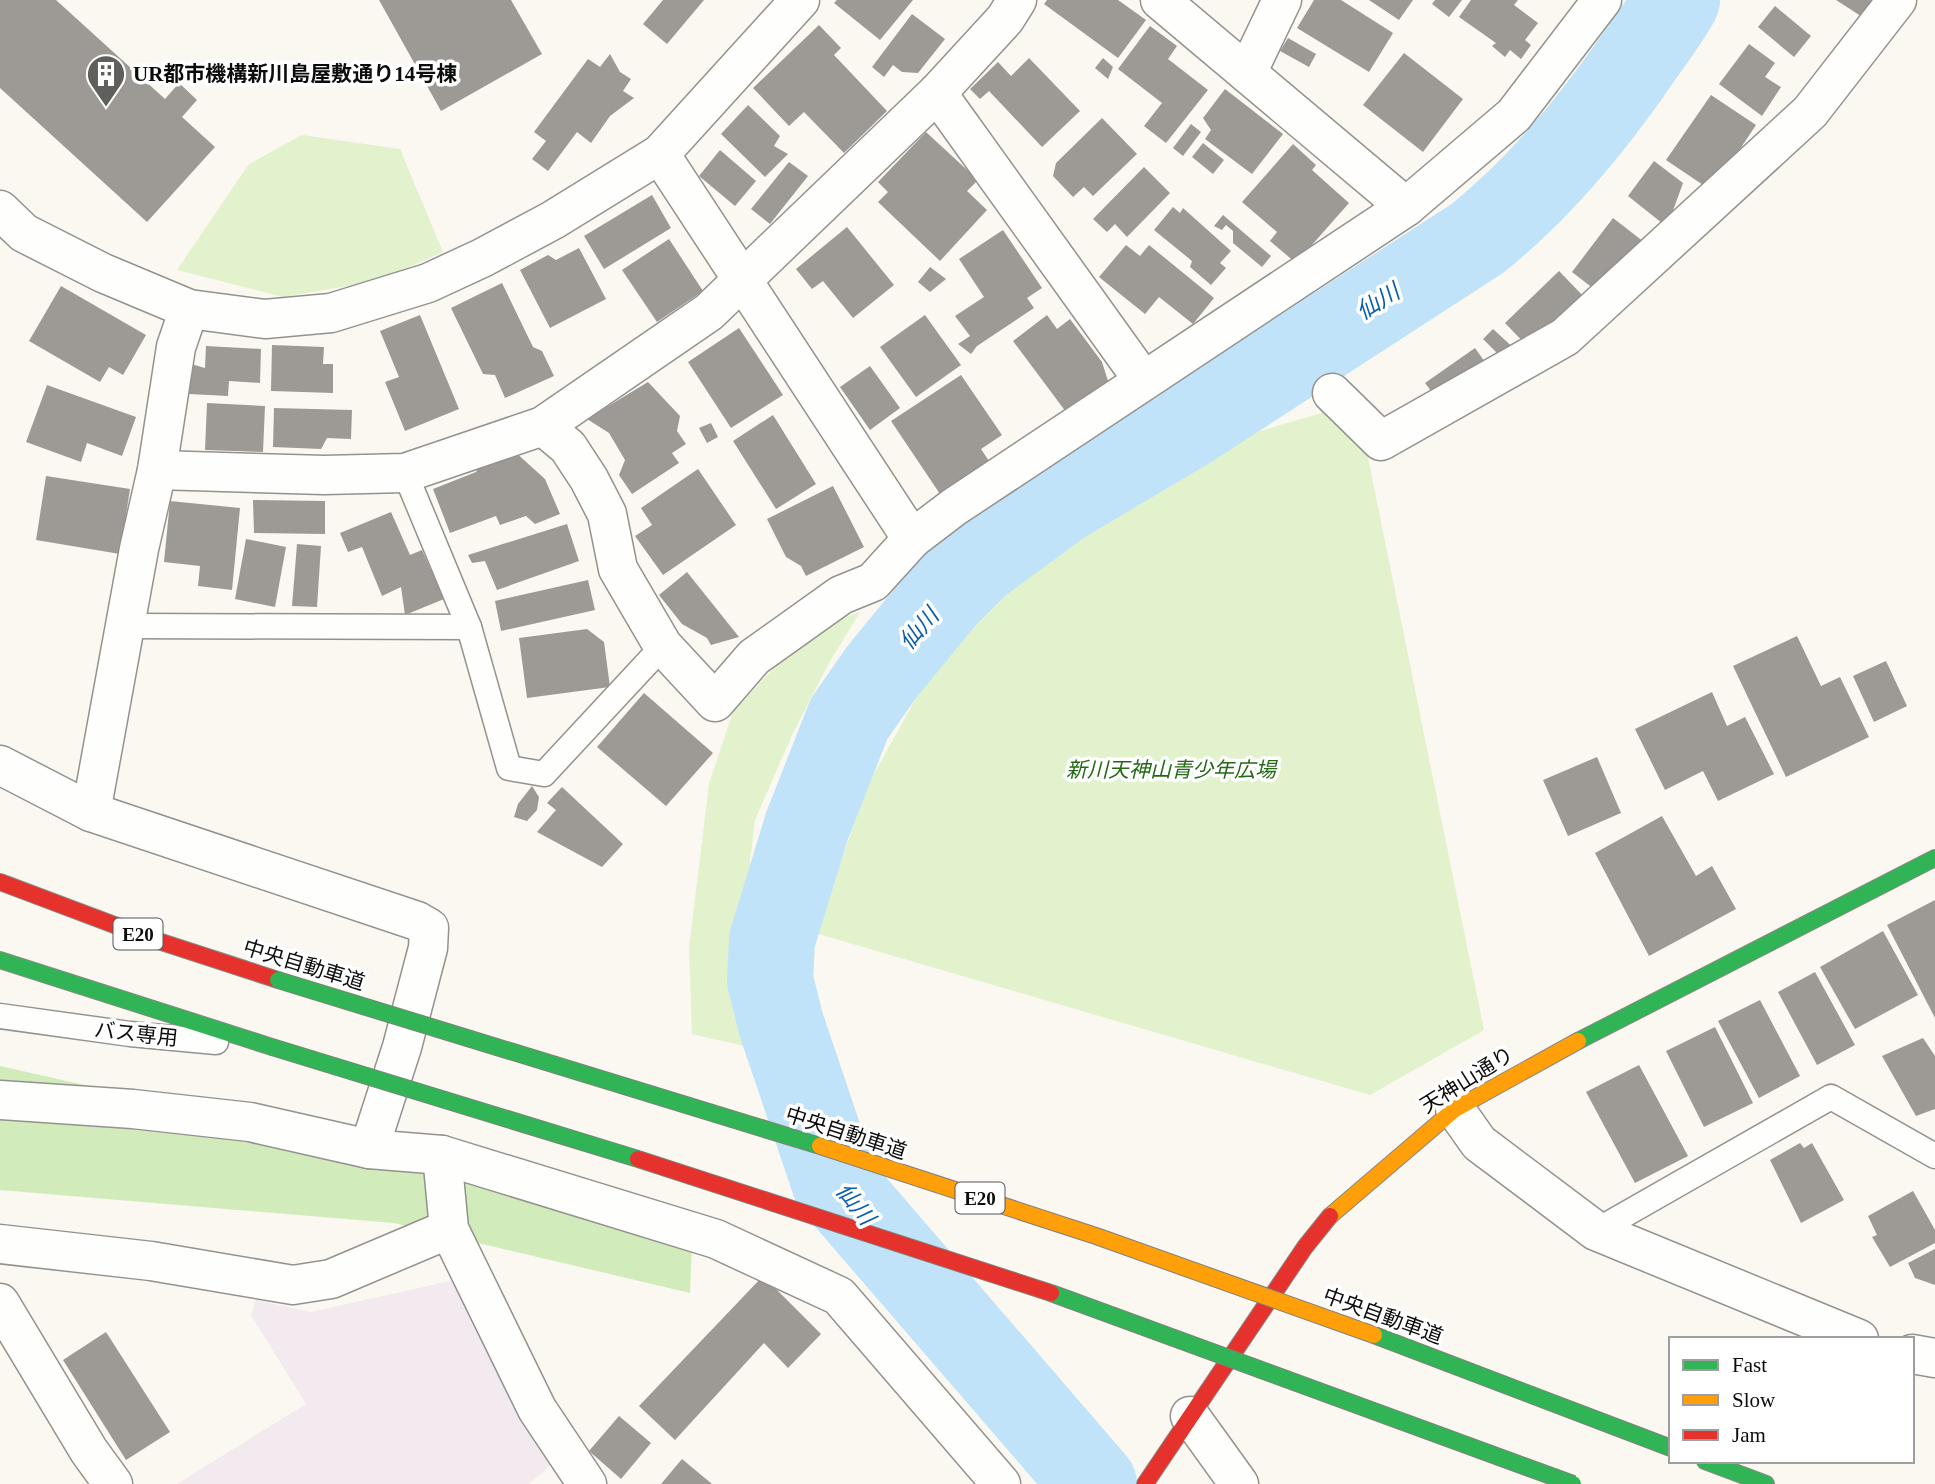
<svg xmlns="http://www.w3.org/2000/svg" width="1935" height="1484" viewBox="0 0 1935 1484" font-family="'Times New Roman','Noto Sans JP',serif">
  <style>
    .industrial { fill: #f2eaee }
    .green { fill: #e2f2cd }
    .forest { fill: #d1ebba }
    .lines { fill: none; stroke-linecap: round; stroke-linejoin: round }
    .river { stroke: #c1e3f9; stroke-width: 86 }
    .building { fill: #9d9a96 }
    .lane-casing { stroke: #93928f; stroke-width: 27 }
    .street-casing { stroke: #93928f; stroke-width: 41 }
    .fast-casing { stroke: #8a8985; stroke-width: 18 }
    .slow-casing { stroke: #8a8985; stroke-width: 18 }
    .jam-casing { stroke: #8a8985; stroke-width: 18 }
    .lane { stroke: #fefefd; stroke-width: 24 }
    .street { stroke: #fefefd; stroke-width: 38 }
    .fast { stroke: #30b455; stroke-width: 16 }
    .slow { stroke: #ff9f0a; stroke-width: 16 }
    .jam { stroke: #e5322d; stroke-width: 16 }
    .fast-bridge-casing { stroke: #80807c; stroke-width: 18; stroke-linecap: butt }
    .slow-bridge-casing { stroke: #80807c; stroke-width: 18; stroke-linecap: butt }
    .jam-bridge-casing { stroke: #80807c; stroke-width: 18; stroke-linecap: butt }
    .fast-bridge { stroke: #30b455; stroke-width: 16 }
    .slow-bridge { stroke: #ff9f0a; stroke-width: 16 }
    .jam-bridge { stroke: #e5322d; stroke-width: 16 }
    .labels { text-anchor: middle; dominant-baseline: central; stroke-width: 7; stroke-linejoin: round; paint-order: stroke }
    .shield { fill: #fff; stroke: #555; stroke-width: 2 }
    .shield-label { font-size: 19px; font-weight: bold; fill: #0c0c0c }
    .poi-label { font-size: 21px; font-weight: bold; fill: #0c0c0c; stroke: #fff; text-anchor: start }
    .park-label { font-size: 21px; font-style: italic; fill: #246a16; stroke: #fff }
    .street-label { font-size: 21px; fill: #0c0c0c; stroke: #fff }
    .water-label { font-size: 23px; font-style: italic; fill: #095eab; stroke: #fff }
  </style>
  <rect width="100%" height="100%" fill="#faf8f0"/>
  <!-- industrial -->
  <path class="industrial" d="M455 1280 552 1464 529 1484H177L306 1404 251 1315 256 1300 311 1312Z"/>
  <!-- green -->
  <g class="green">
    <path d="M302 135 400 149 443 252 377 281 283 297 177 270 249 164Z"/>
    <path d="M1357 403 1484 1030 1370 1095 815 933 869 783 976 590 1197 449Z"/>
    <path d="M860 612 829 663 792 735 755 820 745 902 744 1046 692 1034 689 948 709 784 733 712 810 629Z"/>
  </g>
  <!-- forest -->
  <path class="forest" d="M0 1066 369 1149 693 1215 690 1293 394 1223 0 1190Z"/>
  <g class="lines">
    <!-- river -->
    <path class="river" d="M1094 1484 835 1184 781 1024 770 980 772 940 807 826 849 719 881 673 944 596 977 563 1060 502 1191 424 1478 238C1538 189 1585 133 1629 71 1645 47 1663 25 1677 0"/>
  </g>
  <!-- building -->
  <g class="building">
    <path d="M0 0H56L165 99 179 83 197 100 182 117 215 147 147 222 0 88Z"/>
    <path d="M379 0H511L542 54 441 111Z"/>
    <path d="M663 0H704L667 44 643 24Z"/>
    <path d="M837 0H913L880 40 834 3Z"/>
    <path d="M1047 0H1118L1146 20 1118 58 1044 4Z"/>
    <path d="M1314 0H1341L1393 33 1369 72 1297 28Z"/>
    <path d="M1369 0H1413L1399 20Z"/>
    <path d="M1435 0H1462L1449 17 1432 4Z"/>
    <path d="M1471 0H1518L1514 5 1538 23 1525 40 1531 45 1521 59 1510 50 1505 57 1492 46 1496 43 1459 17Z"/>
    <path d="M1836 0H1871L1867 20Z"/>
    <path d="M1775 6 1811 36 1794 57 1758 27Z"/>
    <path d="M912 14 945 39 918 73 902 72 893 65 884 77 872 67Z"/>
    <path d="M819 25 841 48 834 55 887 111 844 153 804 112 789 126 753 88Z"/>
    <path d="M1150 26 1177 46 1168 59 1208 90 1166 143 1144 126 1162 103 1118 69Z"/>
    <path d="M1288 38 1316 54 1309 67 1280 51Z"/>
    <path d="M1749 44 1775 63 1765 77 1781 87 1762 116 1719 84Z"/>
    <path d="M1404 53 1463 99 1423 152 1363 105Z"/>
    <path d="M610 54 620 72 631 79 623 91 634 98 610 116 591 143 577 132 548 171 532 159 546 141 534 132 588 59 600 67Z"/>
    <path d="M1029 58 1080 111 1042 147 989 91 980 99 970 89 998 62 1011 76Z"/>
    <path d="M1103 58 1113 67 1108 79 1095 68Z"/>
    <path d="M1225 89 1283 134 1252 174 1205 139 1211 130 1203 118Z"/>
    <path d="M1711 95 1756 125 1712 191 1666 160Z"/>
    <path d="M748 105 780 136 774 146 788 154 765 177 721 134Z"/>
    <path d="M1102 118 1137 154 1093 196 1084 187 1073 197 1053 176 1056 163Z"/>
    <path d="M1191 124 1201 132 1183 156 1173 148Z"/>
    <path d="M926 132 978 180 967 191 987 210 940 261 878 202 888 192 878 182Z"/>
    <path d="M1203 143 1224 160 1213 174 1192 157Z"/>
    <path d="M1293 144 1316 165 1312 170 1349 203 1296 263 1270 241 1277 232 1242 202Z"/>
    <path d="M720 150 756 181 735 206 699 176Z"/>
    <path d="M1654 161 1683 183 1667 227 1628 196Z"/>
    <path d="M789 162 808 176 770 224 751 209Z"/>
    <path d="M1144 167 1170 193 1127 237 1115 224 1107 232 1093 219Z"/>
    <path d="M652 195 671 228 604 269 584 236Z"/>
    <path d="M1173 207 1180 213 1183 208 1231 251 1220 263 1226 268 1211 285 1190 267 1192 261 1154 230Z"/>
    <path d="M1223 215 1271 256 1262 267 1233 243V231L1226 225 1222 230 1214 226Z"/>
    <path d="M1613 218 1644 242 1603 296 1572 272Z"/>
    <path d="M847 227 894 285 853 318 823 281 812 289 796 269Z"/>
    <path d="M1003 230 1042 288 1027 298 1034 308 977 346 971 354 958 344 970 336 955 316 984 297 959 259Z"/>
    <path d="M669 239 703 291 657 322 622 270Z"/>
    <path d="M1126 245 1140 256 1149 245 1214 298 1193 324 1159 297 1145 314 1099 277Z"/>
    <path d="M579 248 606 299 550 328 520 270 548 255 556 260Z"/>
    <path d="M930 267 946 279 930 292 918 282Z"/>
    <path d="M1559 271 1587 300 1533 352 1505 323Z"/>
    <path d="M502 283 533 347 542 351 554 376 505 398 495 375 483 374 451 308Z"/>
    <path d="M61 286 146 335 123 375 109 367 100 382 29 341Z"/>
    <path d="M420 315 459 409 405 431 385 382 399 377 380 331Z"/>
    <path d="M925 315 961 365 916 397 880 347Z"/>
    <path d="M1047 315 1057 329 1070 319 1102 362 1108 381 1066 412 1013 341Z"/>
    <path d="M739 328 783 395 731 428 688 362Z"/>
    <path d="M1493 329 1518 352 1507 363 1483 339Z"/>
    <path d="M272 345 324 347 323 364H333V393L271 391Z"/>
    <path d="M206 346 261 349 260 383 229 381 228 396 189 394 191 364 205 368Z"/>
    <path d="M1475 348 1490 369 1441 404 1425 383Z"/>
    <path d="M870 366 900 408 870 430 840 387Z"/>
    <path d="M961 375 1002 435 981 449 989 461 940 494 891 421Z"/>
    <path d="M648 382 680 416 677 431 686 444 672 453 679 463 632 494 619 475 625 460 609 433 587 419Z"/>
    <path d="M47 385 136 417 122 456 87 443 81 462 26 442Z"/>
    <path d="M207 403 265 406 263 452 205 450Z"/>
    <path d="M274 408 352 410 351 439 327 438 321 449 273 447Z"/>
    <path d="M773 415 816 484 776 509 733 441Z"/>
    <path d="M711 423 718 437 707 443 699 428Z"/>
    <path d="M514 451 545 479 560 514 535 524 526 516 500 525 496 516 450 533 433 489 476 472 484 458Z"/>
    <path d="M698 469 736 525 663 575 635 536 652 525 641 508Z"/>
    <path d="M46 476 130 489 120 554 36 540Z"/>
    <path d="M833 486 864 547 806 576 801 566 786 557 767 519Z"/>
    <path d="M253 500 325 501V534L254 533Z"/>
    <path d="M170 501 240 508 232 590 198 586 200 566 164 562Z"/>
    <path d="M391 512 410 555 422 550 444 599 405 615 401 587 382 596 362 547 348 552 340 533Z"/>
    <path d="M567 524 579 561 497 590 485 561 472 563 468 555Z"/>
    <path d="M246 539 286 547 275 607 235 599Z"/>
    <path d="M297 544 321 546 317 607 292 606Z"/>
    <path d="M687 572 739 637 711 645 707 638 682 624 659 595Z"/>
    <path d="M588 580 595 610 501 631 495 601Z"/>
    <path d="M587 629 604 642 610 687 527 698 519 638Z"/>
    <path d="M1797 636 1821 686 1840 677 1869 737 1786 777 1733 666Z"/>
    <path d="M1886 661 1907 706 1874 722 1853 676Z"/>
    <path d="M1712 692 1727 726 1745 717 1774 774 1718 801 1703 771 1665 790 1635 729Z"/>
    <path d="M644 693 713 753 666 806 597 747Z"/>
    <path d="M1597 757 1621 813 1568 836 1543 780Z"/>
    <path d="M532 786 539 797 537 810 527 821 514 817 518 804Z"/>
    <path d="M562 787 623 844 602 867 537 832 556 810 547 803Z"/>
    <path d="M1662 816 1696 876 1712 866 1736 909 1649 956 1595 853Z"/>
    <path d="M1935 900V1018L1887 925Z"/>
    <path d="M1883 931 1918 995 1855 1029 1820 967Z"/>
    <path d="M1815 972 1855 1045 1817 1065 1778 992Z"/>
    <path d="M1760 1000 1800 1076 1759 1098 1718 1021Z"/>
    <path d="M1715 1027 1753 1103 1704 1127 1666 1051Z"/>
    <path d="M1923 1038 1935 1056V1109L1916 1116 1882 1056Z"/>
    <path d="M1639 1065 1688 1156 1635 1183 1586 1092Z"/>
    <path d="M1800 1143 1804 1148 1812 1143 1844 1200 1801 1223 1770 1160Z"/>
    <path d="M1913 1191 1935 1230V1243L1890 1267 1872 1237 1877 1235 1868 1216Z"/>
    <path d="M1935 1249V1285L1915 1278 1908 1263Z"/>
    <path d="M763 1276 821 1334 788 1368 764 1343 675 1440 639 1406Z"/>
    <path d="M106 1332 170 1432 126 1460 63 1360Z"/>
    <path d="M619 1416 651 1443 621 1479 589 1451Z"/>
    <path d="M682 1459 712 1484H661Z"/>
  </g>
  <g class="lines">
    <!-- lane casing -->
    <g class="lane-casing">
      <g id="lane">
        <path d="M405 473 469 627 509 768 544 774 663 646"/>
        <path d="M127 626 469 627"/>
        <path d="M0 1016 130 1034 216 1042"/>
        <path d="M1596 1231 1831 1097 1935 1156"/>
      </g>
    </g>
    <!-- street casing -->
    <g class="street-casing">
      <g id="street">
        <path d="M1160 0 1406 207"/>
        <path d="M1247 73 1282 0"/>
        <path d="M937 93 1143 380"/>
        <path d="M660 154 912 539"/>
        <path d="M0 210 24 233 103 273 189 309 265 319 331 313 428 283 482 258 553 220 660 154 800 0"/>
        <path d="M1332 393 1381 441 1565 337 1810 112 1897 0"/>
        <path d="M543 426 568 447 589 479 607 514 618 569 663 646 715 702 754 657 841 595 873 582 912 539 954 507 1406 207 1514 115 1602 0"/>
        <path d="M157 470 324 475 405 473 543 426 709 312 937 93 1005 19 1017 0"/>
        <path d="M0 765 91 812 417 921 429 928 428 948 402 1047 369 1149"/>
        <path d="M91 812 139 549 157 470 176 347 189 309"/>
        <path d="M0 1100 133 1109 250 1122 369 1149 442 1155 716 1239 839 1296 1001 1484"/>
        <path d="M1455 1109 1479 1143 1596 1231 1859 1339"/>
        <path d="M442 1155 449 1229 537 1409 587 1484"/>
        <path d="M0 1244 151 1261 293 1285 331 1279 449 1229"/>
        <path d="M0 1303 89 1451 113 1484"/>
        <path d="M1912 1354 1935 1358"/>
        <path d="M1190 1416 1239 1484"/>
      </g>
    </g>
    <!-- fast casing -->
    <g class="fast-casing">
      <g id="fast">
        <path d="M0 960 272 1047"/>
        <path d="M1578 1041 1935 858"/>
        <path d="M1705 1461 1766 1484"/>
      </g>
    </g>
    <!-- slow casing -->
    <g class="slow-casing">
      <path id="slow" d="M1330 1216 1455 1109 1578 1041"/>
    </g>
    <!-- jam casing -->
    <g class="jam-casing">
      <g id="jam">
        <path d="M0 882 149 938 278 980"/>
        <path d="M1145 1484 1305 1247 1330 1216"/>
      </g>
    </g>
    <!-- lane -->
    <use href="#lane" class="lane"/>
    <!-- street -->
    <use href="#street" class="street"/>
    <!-- fast -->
    <use href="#fast" class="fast"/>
    <!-- slow -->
    <use href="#slow" class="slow"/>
    <!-- jam -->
    <use href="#jam" class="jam"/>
    <!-- fast-bridge casing -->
    <g class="fast-bridge-casing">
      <g id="fast-bridge">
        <path d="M278 980 820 1146"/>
        <path d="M272 1047 638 1159"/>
        <path d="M1051 1293 1573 1484"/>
        <path d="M1374 1335 1671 1448"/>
      </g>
    </g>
    <!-- slow-bridge casing -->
    <g class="slow-bridge-casing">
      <path id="slow-bridge" d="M820 1146 1096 1236 1374 1335"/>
    </g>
    <!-- jam-bridge casing -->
    <g class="jam-bridge-casing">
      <path id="jam-bridge" d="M638 1159 1051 1293"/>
    </g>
    <!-- fast-bridge -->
    <use href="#fast-bridge" class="fast-bridge"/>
    <!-- slow-bridge -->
    <use href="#slow-bridge" class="slow-bridge"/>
    <!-- jam-bridge -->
    <use href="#jam-bridge" class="jam-bridge"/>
  </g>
  <!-- icons -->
  <defs>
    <g id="building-pin" transform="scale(2.0125)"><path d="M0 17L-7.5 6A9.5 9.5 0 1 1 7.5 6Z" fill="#5f5f5c" stroke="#fff"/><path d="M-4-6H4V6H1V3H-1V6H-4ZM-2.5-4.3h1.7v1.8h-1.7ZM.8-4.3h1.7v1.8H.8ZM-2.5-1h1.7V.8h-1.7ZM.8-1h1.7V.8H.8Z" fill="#fff"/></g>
  </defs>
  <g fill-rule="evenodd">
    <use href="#building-pin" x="106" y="74"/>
  </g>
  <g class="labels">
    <!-- shield labels -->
    <g class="shield">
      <rect x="113.5" y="918.5" width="49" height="31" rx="5"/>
      <rect x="955.5" y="1182.5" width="49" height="31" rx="5"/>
    </g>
    <g class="shield-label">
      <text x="138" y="934">E20</text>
      <text x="980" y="1198">E20</text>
    </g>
    <!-- poi labels -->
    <g class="poi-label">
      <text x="133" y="74">UR都市機構新川島屋敷通り14号棟</text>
    </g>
    <!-- park labels -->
    <g class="park-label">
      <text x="1171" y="770">新川天神山青少年広場</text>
    </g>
    <!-- street labels -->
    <g class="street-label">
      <text transform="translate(304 965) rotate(17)">中央自動車道</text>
      <text transform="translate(136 1034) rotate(6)">バス専用</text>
      <text transform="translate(1467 1080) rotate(-32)">天神山通り</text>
      <text transform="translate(846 1133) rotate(18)">中央自動車道</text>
      <text transform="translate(1383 1316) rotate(20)">中央自動車道</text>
    </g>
    <!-- water labels -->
    <g class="water-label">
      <text transform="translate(1378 302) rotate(-32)">仙川</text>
      <text transform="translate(919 629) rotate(-49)">仙川</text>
      <text transform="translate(855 1204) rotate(51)">仙川</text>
    </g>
  </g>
  <!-- legend -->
  <rect x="1669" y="1337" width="245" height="126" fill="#ffffff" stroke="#9e9e9e" stroke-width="2"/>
  <rect x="1683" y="1360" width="35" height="10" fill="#30b455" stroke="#9e9e9e" stroke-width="2"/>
  <text x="1732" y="1372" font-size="21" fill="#0c0c0c">Fast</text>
  <rect x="1683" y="1395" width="35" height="10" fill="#ff9f0a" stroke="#9e9e9e" stroke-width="2"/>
  <text x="1732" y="1407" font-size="21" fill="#0c0c0c">Slow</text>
  <rect x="1683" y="1430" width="35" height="10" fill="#e5322d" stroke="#9e9e9e" stroke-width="2"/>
  <text x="1732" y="1442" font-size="21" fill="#0c0c0c">Jam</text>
</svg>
